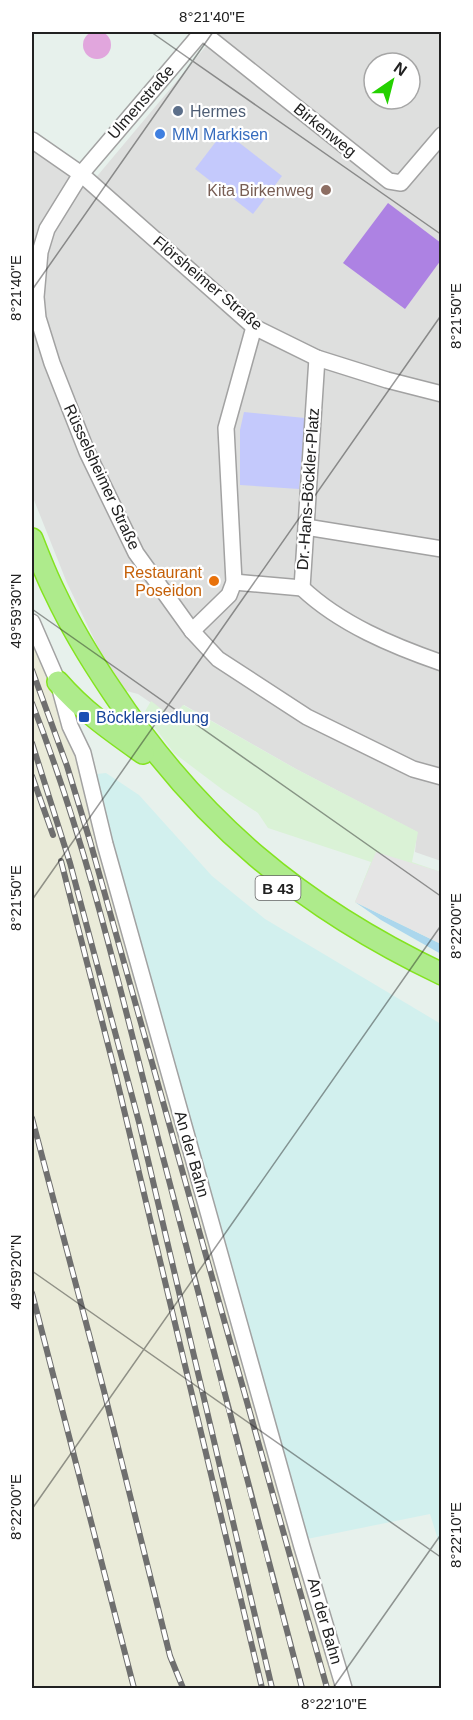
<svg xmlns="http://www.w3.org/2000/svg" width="473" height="1720" viewBox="0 0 473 1720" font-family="Arial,sans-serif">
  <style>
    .residential { fill: #dedfde; fill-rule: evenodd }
    .commercial { fill: #daf2d6 }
    .industrial { fill: #eaebd9 }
    .farmland { fill: #d2f0ee }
    .grass { fill: #abd7ed }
    .park { fill: #c4c9fc }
    .pitch { fill: #ad82e3 }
    .parking { fill: #e5e5e5 }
    .water { fill: #e1a6dd }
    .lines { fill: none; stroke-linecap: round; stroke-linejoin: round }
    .minor-casing { stroke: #a2a2a2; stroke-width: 18 }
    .highway-casing { stroke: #84e320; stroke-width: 24 }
    .minor { stroke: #fff; stroke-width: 15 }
    .highway { stroke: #aeeb8c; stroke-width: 21 }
    .rail-casing { stroke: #6f6f6f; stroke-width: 6 }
    .rail { stroke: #fff; stroke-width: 4; stroke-dasharray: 11; stroke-linecap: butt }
    .ticks { fill: none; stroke: #212121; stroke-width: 1.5; stroke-opacity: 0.45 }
    .service-dot { fill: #5c6f8a; stroke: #fff; stroke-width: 2 }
    .shop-dot { fill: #3f7fe0; stroke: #fff; stroke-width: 2 }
    .education-dot { fill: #8d6e63; stroke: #fff; stroke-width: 2 }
    .food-dot { fill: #e8710a; stroke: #fff; stroke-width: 2 }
    .transit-dot { fill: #1a4fb4; stroke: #fff; stroke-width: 2 }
    .labels { text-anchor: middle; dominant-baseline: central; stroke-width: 4.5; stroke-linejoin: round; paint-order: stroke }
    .shield { fill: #fff; stroke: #646464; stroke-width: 1.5 }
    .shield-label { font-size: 15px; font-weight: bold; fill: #212121 }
    .street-label { font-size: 16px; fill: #212121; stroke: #fff }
    .service-label { font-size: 16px; fill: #4e5e75; stroke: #fff; text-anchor: start }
    .shop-label { font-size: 16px; fill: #366cbe; stroke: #fff; text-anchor: start }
    .education-label { font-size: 16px; fill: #785e54; stroke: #fff; text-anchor: end }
    .food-label { font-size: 16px; fill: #c56008; stroke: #fff; text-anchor: end }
    .transit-label { font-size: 16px; fill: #164399; stroke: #fff; text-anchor: start }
    .neatline { fill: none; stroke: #212121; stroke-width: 2 }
    .ticks-label { font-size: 15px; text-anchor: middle; fill: #212121 }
  </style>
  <rect width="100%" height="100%" fill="#e7f1ec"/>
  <!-- residential -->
  <path class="residential" d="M215 32H441V861L415 852 417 832 296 769 184 705 172 717 138 694 123 690 109 670 67 583 32 495V149L88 187 217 33ZM374 63H410V99H374Z"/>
  <!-- commercial -->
  <path class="commercial" d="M151 701 172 717 183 705 296 769 418 832 412 862 441 872V944L355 902 371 862 268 828 258 813 223 790 174 753 144 713Z"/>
  <!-- industrial -->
  <path class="industrial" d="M32 639 73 743 340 1688H32Z"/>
  <!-- farmland -->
  <path class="farmland" d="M106 773 139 795 212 876 265 919 441 1024V1549L430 1514 307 1539 93 777 97 774Z"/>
  <!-- grass -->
  <path class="grass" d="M355 902 441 944V954L381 920Z"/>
  <!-- park -->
  <g class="park">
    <path d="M224 131 282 176 253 214 195 169Z"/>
    <path d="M244 412 305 418 299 489 240 485V430Z"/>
  </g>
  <!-- pitch -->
  <path class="pitch" d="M388 203 441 243V260L405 309 343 263Z"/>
  <!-- parking -->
  <path class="parking" d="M376 852 441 872V944L355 902Z"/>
  <!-- water -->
  <circle class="water" cx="97" cy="45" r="14"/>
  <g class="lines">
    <!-- minor casing -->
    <g class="minor-casing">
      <g id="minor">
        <path d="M202 32 81 174 47 229 40 252 36 297 38 318 52 363 87 452 136 553 192 631 218 659 307 717 413 769 442 777"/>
        <path d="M202 32 389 181 401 183 442 135"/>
        <path d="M32 140 81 174 254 327 317 358 387 380 442 394"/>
        <path d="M306 527 442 549"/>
        <path d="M234 582 302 588"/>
        <path d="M302 588 317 358"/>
        <path d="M302 588C340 624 393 646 442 663"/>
        <path d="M32 622 58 682 70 726 83 753 105 844 302 1547 344 1688"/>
        <path d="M192 631 229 595 234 582 226 428 254 327"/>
      </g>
    </g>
    <!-- highway casing -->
    <g class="highway-casing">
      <g id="highway">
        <path d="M32 539C39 557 46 575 55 593 71 627 91 660 112 691 198 821 301 907 442 974"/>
        <path d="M58 682C83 711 112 731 143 753"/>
      </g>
    </g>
    <!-- minor -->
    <use href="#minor" class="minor"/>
    <!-- highway -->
    <use href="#highway" class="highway"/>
    <!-- rail casing -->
    <g class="rail-casing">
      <g id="rail">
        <path d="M32 670 67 766 90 841 327 1688"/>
        <path d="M32 703C88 846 122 997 160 1146 207 1327 254 1508 302 1688"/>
        <path d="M32 743 70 863 140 1126 272 1688"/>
        <path d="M32 776 53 835"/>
        <path d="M61 861 115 1072 262 1688"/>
        <path d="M32 1118 104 1391 170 1656 183 1688"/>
        <path d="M32 1293 134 1688"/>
      </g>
    </g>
    <!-- rail -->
    <use href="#rail" class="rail"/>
  </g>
  <!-- ticks -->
  <path class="ticks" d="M151 32 442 235M32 290 213 32M32 609 442 897M32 900 442 314M32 1271 442 1558M32 1509 442 924M333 1688 442 1533"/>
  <!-- markers -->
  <circle class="service-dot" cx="178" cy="111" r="6"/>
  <circle class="shop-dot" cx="160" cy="134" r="6"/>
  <circle class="education-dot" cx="326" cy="190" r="6"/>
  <circle class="food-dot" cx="214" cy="581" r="6"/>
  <rect class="transit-dot" x="78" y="711" width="12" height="12" rx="3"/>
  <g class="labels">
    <!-- shield labels -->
    <rect class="shield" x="255.5" y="876" width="45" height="24" rx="4.5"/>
    <g class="shield-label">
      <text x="278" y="888">B 43</text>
    </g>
    <!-- street labels -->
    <g class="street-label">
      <text transform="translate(141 102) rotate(-49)">Ulmenstraße</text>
      <text transform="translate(325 130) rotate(39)">Birkenweg</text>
      <text transform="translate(208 283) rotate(40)">Flörsheimer Straße</text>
      <text transform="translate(102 477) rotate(65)">Rüsselsheimer Straße</text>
      <text transform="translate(308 489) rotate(-86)">Dr.-Hans-Böckler-Platz</text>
      <text transform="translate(192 1154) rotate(74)">An der Bahn</text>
      <text transform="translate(325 1621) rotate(74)">An der Bahn</text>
    </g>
    <!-- service labels -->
    <g class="service-label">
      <text x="190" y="111">Hermes</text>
    </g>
    <!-- shop labels -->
    <g class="shop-label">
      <text x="172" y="134">MM Markisen</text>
    </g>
    <!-- education labels -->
    <g class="education-label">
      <text x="314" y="190">Kita Birkenweg</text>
    </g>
    <!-- food labels -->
    <g class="food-label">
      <text x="202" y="572">Restaurant<tspan x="202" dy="18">Poseidon</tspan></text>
    </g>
    <!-- transit labels -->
    <g class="transit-label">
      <text x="96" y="717">Böcklersiedlung</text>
    </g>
  </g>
  <!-- border -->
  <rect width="473" height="1720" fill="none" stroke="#ffffff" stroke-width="66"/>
  <!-- north arrow -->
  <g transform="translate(392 81) rotate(35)"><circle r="28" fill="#ffffff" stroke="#a6a6a6" stroke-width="1.5"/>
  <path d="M0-4.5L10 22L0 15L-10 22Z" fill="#24d100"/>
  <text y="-9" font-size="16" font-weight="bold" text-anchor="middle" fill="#212121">N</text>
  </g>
  <rect x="33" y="33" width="407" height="1654" class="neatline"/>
  <g class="ticks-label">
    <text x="212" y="22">8°21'40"E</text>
    <text transform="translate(16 288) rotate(-90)" y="5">8°21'40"E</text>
    <text transform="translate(456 316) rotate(-90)" y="5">8°21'50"E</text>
    <text transform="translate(16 611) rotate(-90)" y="5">49°59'30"N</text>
    <text transform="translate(16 898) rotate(-90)" y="5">8°21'50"E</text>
    <text transform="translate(456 926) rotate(-90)" y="5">8°22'00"E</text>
    <text transform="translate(16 1272) rotate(-90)" y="5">49°59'20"N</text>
    <text transform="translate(16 1507) rotate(-90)" y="5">8°22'00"E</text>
    <text transform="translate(456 1535) rotate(-90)" y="5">8°22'10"E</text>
    <text x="334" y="1709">8°22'10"E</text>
  </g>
</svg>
